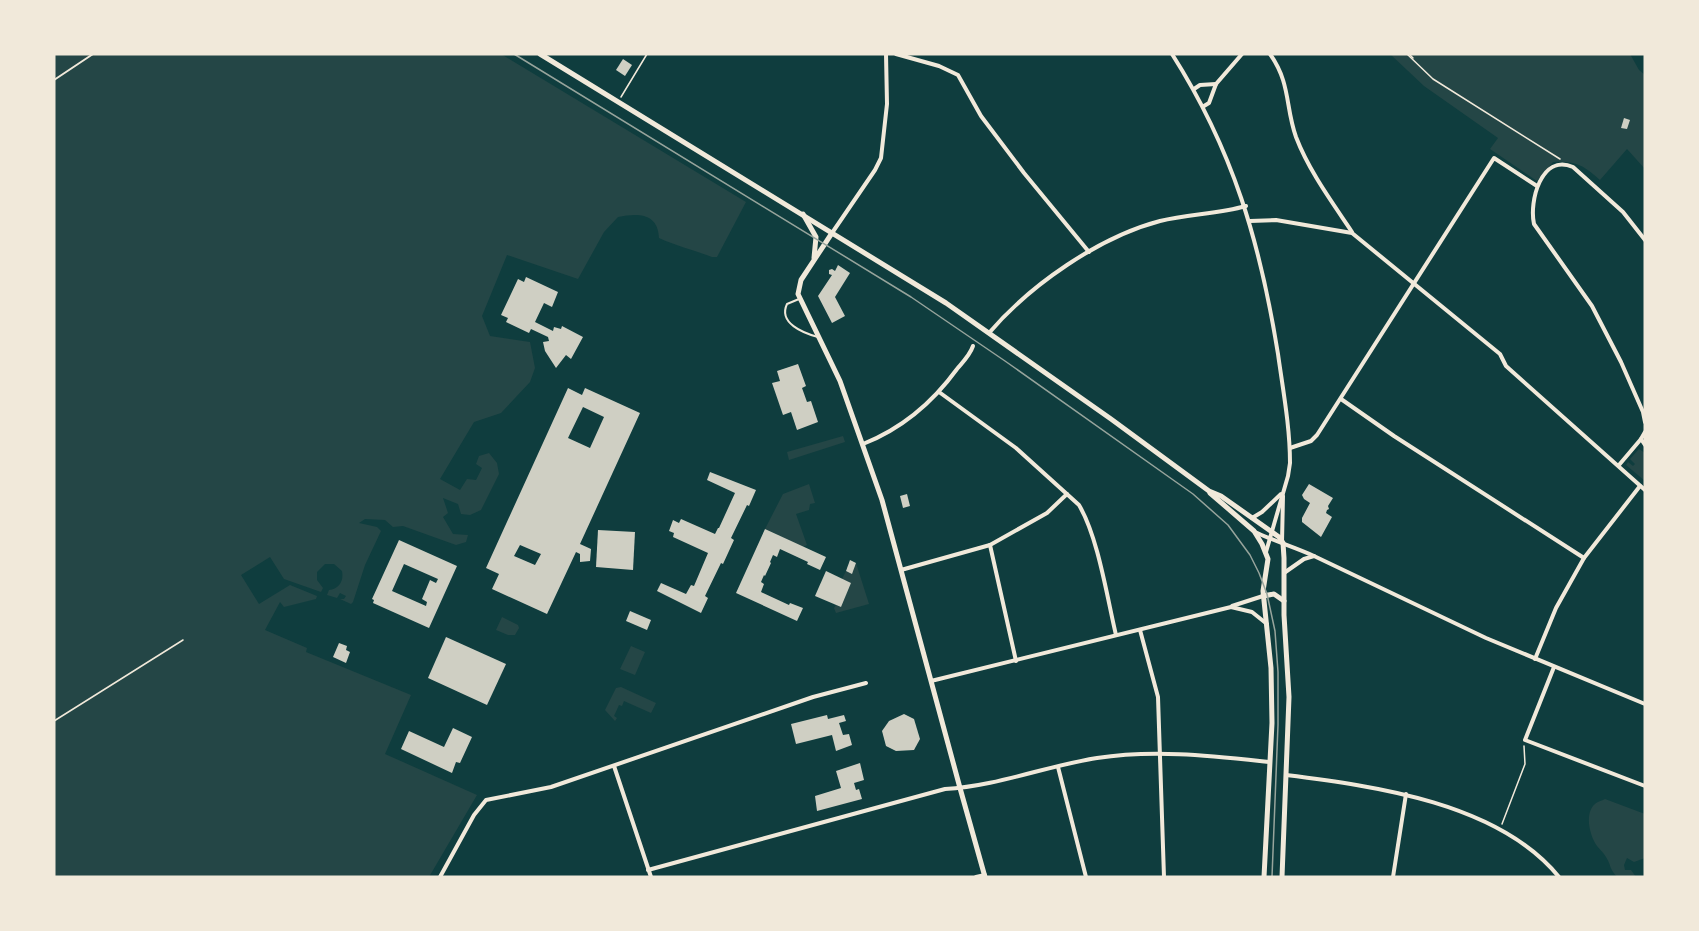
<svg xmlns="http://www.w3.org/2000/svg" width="1699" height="931" viewBox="0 0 1699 931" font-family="'Roboto Condensed',sans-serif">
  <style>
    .green { fill: #244646 }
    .building { fill: #cfcfc3; fill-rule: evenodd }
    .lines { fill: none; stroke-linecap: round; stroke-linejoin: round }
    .path { stroke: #f1e9da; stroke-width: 1.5 }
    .service { stroke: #f1e9da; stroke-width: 2 }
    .minor { stroke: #f1e9da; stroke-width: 4 }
    .tertiary { stroke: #f1e9da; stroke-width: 5 }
    .secondary { stroke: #f1e9da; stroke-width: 5 }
    .tram { stroke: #97a49c; stroke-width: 1.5 }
  </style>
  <rect width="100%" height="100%" fill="#0f3d3e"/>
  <!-- green -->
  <g class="green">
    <path d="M54 54H501L746 202 717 257H712C694 250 676 246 659 238 658 213 638 213 618 217L604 232 578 279 507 255 482 316 490 336 530 342 535 368 530 382 501 413 474 422 440 479 460 490 467 479 476 480 482 468 476 464 479 456 489 453 497 463 499 474 481 510 470 515 461 514 458 504 443 498 448 513 443 517 453 534 468 535 466 542 456 545 403 526 393 527 385 520 365 519 359 523 377 527 381 531 365 565 353 602 351 604 340 599H344L346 596 340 593 337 598 327 595 329 590C339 589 344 581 342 571L334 564H325L317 572V580L323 588 321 592 284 579 270 557 241 575 259 604 290 585 317 596 316 599 284 607 280 602 265 630 307 648 306 652 411 695 385 754 477 795 429 877H54Z"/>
    <path d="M1390 54H1630L1639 70 1645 75V169L1627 149 1600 180C1583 165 1576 161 1553 162L1537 181 1490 149 1498 138 1424 86Z"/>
    <path d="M843 436 845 442 789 460 787 452Z"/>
    <path d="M1639 449 1645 453V481L1626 465 1628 462 1633 466 1635 464 1630 459Z"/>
    <path d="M809 484 815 503 810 504 809 510 796 514 807 545 803 547 765 529 783 494Z"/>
    <path d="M856 563 869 604 836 613 834 608 836 605 841 607 851 583 842 579 846 571 852 573Z"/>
    <path d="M502 617 518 625 519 628 515 635H508L496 630Z"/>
    <path d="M631 646 645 652 635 675 620 669Z"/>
    <path d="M621 687 656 703 651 713 624 701 622 706 619 705 614 716 617 718 615 721 605 710 616 688Z"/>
    <path d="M1605 799 1645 814V858L1634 862 1627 858 1624 865 1625 870H1631L1636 877H1617C1608 866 1612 867 1606 857 1604 853 1600 850 1597 846 1590 836 1585 816 1593 806 1596 802 1601 801 1605 799Z"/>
  </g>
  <!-- building -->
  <g class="building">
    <path d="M623 59 632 65 625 76 616 70Z"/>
    <path d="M1624 118 1630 120 1627 129 1621 128Z"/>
    <path d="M838 265 850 273 835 297 845 316 832 323 818 296 832 275 829 274V270L832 269 835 271Z"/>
    <path d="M526 277 558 292 552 307 544 303 535 322 553 331 554 327 561 329 562 326 583 337 571 359 566 355 556 368 545 351 543 342 549 341 548 337 531 329 529 333 506 322 508 318 501 315 518 279 524 282Z"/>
    <path d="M798 364 806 386 802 388 807 402 811 401 818 422 797 430 791 412 783 415 772 383 780 381 777 371Z"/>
    <path d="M568 388 582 395 585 388 640 413 580 544 591 549 590 561 580 562V554L576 552 547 614 492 589 499 574 486 568ZM583 407 604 417 590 448 568 438ZM520 545 541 554 535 565 514 556Z"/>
    <path d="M710 472 756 490 749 506 747 505 731 538 734 540 723 564 721 563 705 596 708 598 701 613 657 591 661 583 686 594 691 585 694 586 708 553 673 537 674 533 669 531 673 520 679 523 681 519 715 534 718 528H719L735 493 707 480Z"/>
    <path d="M1309 484 1333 498 1328 506 1329 509 1327 510 1326 513 1332 517 1321 537 1302 522V518L1310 503 1304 499 1302 495Z"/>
    <path d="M907 494 910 506 903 508 900 496Z"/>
    <path d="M765 529 826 557 820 570 807 564 808 562 780 549 777 557 773 555 770 562 771 563 765 576 764 575 761 582 764 584 761 592 789 605 790 603 803 608 797 621 736 593Z"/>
    <path d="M598 530 635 532 633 570 596 567Z"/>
    <path d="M399 540 457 566 429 628 373 603 374 600 372 599ZM404 564 438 579 436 583 430 580 422 599 427 602 426 606 392 591Z"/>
    <path d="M850 560 856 563 852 574 846 571Z"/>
    <path d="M826 571 851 583 841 607 815 596Z"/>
    <path d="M630 611 651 620 647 630 626 621Z"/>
    <path d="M446 637 506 664 487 705 428 678Z"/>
    <path d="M339 643 347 646 346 650 350 652 346 663 333 657Z"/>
    <path d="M904 714 914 719 920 739 914 750 896 751 886 746 882 731 889 721Z"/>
    <path d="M827 715 828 719 844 715 846 721 839 723 843 735 849 734 852 745 836 751 832 735 796 744 791 724Z"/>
    <path d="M453 728 472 737 460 763 456 762 452 773 401 749 409 731 444 747Z"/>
    <path d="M860 763 864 780 854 783 856 790 859 789 862 799 817 811 815 796 841 788 836 771Z"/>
  </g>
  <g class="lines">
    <!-- path -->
    <g class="path">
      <path d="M1407 54 1433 79 1560 159"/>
      <path d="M1409 54 1413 58"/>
      <path d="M621 97 647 54"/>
      <path d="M54 721 183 640"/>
      <path d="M1502 824 1525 764 1524 746"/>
    </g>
    <!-- service -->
    <g class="service">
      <path d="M54 80 93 54"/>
      <path d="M799 299 787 304C778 323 803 333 818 337"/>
    </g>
    <!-- minor -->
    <g class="minor">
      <path d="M896 54 939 66 958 75 981 116 1024 173 1089 252"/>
      <path d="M1172 54C1233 150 1260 242 1278 354 1283 390 1290 427 1290 463L1288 476 1266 552"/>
      <path d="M1270 54C1291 84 1285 106 1296 137 1309 171 1332 202 1352 232"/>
      <path d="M1194 89 1200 85 1216 84"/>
      <path d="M1204 106 1209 103 1216 84 1242 54"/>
      <path d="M1250 221 1276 220 1352 233 1500 354 1506 366 1645 490"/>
      <path d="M832 233 875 170 881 158 887 104 886 54"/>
      <path d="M1645 240 1623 212 1573 167C1541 153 1529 202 1534 224L1592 306 1621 362 1643 412 1645 422"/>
      <path d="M989 333C1030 285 1099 237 1160 221 1188 214 1218 214 1246 206"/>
      <path d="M939 392 1016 448 1079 505C1098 537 1107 597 1116 635"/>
      <path d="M1341 399 1394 436 1584 558"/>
      <path d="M1641 439 1645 445"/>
      <path d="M863 444C901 429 933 402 957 369 963 362 970 355 973 346"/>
      <path d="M1290 448 1311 441 1317 435 1494 158 1537 186"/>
      <path d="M1619 465 1641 439 1645 432"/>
      <path d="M1252 518 1262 512 1281 494"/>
      <path d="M1255 532C1274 541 1294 547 1314 556L1486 638 1645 704"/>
      <path d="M1282 542 1283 496"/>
      <path d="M990 545 1016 661"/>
      <path d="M901 570 990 545 1047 513 1067 494"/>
      <path d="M1284 573 1304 559 1314 556"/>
      <path d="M1232 606 1263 596"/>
      <path d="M1140 630 1158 697 1164 877"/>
      <path d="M1535 659 1556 608 1584 558 1640 486"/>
      <path d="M1554 667 1525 740 1645 786"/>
      <path d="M931 681 1231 607 1252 612 1267 624"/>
      <path d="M614 766 651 877"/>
      <path d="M1058 767 1086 877"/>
      <path d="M1286 775C1375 786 1499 803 1559 877"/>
      <path d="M648 870 945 789C997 786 1046 766 1097 758 1154 749 1213 756 1270 762"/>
      <path d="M440 877 474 815 486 800 551 787 813 697 866 683"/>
      <path d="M976 877 985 875"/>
      <path d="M1393 877 1406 794"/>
    </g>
    <!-- tertiary -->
    <g class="tertiary">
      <path d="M803 214 816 237 814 258"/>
      <path d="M832 233 801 280 798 294 840 381 882 500 960 788 985 877"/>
    </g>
    <!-- secondary -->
    <g class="secondary">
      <path d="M540 54 946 303 1111 419 1209 491 1221 496 1279 537 1283 543 1284 558V615L1289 697 1282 877"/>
      <path d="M1210 493 1254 531 1262 544 1268 559 1263 591 1271 668 1272 723 1264 877"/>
      <path d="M1263 596 1274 594 1284 601"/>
    </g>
    <!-- tram -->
    <path class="tram" d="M514 54 911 297 1005 361 1193 494 1228 525 1250 555 1259 573 1267 594 1275 631 1278 672V725L1272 877"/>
  </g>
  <!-- border -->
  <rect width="1699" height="931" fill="none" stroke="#f1e9da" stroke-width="111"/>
</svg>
